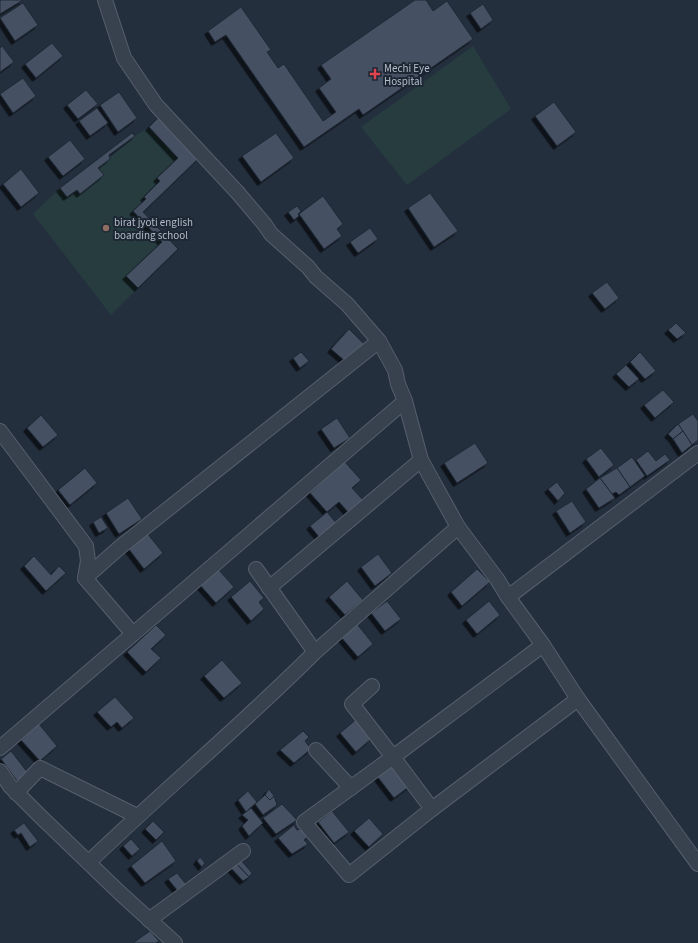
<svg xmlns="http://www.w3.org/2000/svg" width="698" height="943" viewBox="0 0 698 943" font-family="'Source Sans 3',sans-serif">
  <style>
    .green { fill: #263c3f }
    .building { fill: #455162; stroke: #1f2835; filter: url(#shadow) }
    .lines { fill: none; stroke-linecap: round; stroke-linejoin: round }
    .minor-casing { stroke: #565f6c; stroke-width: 16 }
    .minor { stroke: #38414e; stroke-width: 14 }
    .health-dot { fill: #e0444e; stroke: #1d2633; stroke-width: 1.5 }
    .education-dot { fill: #8d6e63; stroke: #1d2633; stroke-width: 1.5 }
    .labels { text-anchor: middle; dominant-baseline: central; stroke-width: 4; stroke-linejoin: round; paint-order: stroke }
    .poi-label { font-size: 11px; fill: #b4bcc9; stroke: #1d2633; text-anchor: start }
  </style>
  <defs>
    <filter id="shadow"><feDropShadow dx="-3.5" dy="3.5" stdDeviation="0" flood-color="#0009"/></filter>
  </defs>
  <rect width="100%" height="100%" fill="#242f3e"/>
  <!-- green -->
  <g class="green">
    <path d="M473 46 511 109 407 185 361 127Z"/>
    <path d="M149 127 178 158 157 178 160 181 144 196 146 199 133 211 162 242 127 276 138 288 111 315 33 214 60 188 67 197 77 190 80 194 104 175 98 168 135 136Z"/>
  </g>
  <!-- building -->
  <g class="building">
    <path d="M0 0H23L0 14Z"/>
    <path d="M415 0H426L433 11 447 1 473 39 363 115 359 109 304 147 226 35 215 42 208 31 241 7 271 50 267 52 278 68 284 64 323 121 336 112 319 88 331 79 321 65Z"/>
    <path d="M23 3 38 25 15 41 0 18Z"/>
    <path d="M483 4 493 20 481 29 470 13Z"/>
    <path d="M52 43 63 56 36 78 25 64Z"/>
    <path d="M2 46 14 62 0 72V48Z"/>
    <path d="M23 78 36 96 13 113 0 94Z"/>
    <path d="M86 90 98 104 78 119 67 105Z"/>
    <path d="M119 92 137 118 118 132 100 105Z"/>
    <path d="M554 102 576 132 557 146 535 116Z"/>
    <path d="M97 108 108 123 90 136 79 121Z"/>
    <path d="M159 117 200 157 143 212 178 249 138 288 126 276 162 242 133 211 146 199 144 197 160 181 157 178 178 158 149 127Z"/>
    <path d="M132 133 135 136 109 155 110 159 98 168 104 175 80 194 77 190 67 197 60 188Z"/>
    <path d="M276 133 294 158 261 182 242 156Z"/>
    <path d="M70 140 85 159 63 176 48 157Z"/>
    <path d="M21 169 39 193 21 207 3 184Z"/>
    <path d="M430 193 458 231 434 247 408 208Z"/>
    <path d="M323 196 343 224 337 229 342 236 324 249 299 214Z"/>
    <path d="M297 206 301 211 298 214 299 216 294 220 288 212Z"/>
    <path d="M370 228 378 239 358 253 350 242Z"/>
    <path d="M607 282 619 298 605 309 592 293Z"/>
    <path d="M676 323 686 333 677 339 668 330Z"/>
    <path d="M349 329 364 344 345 361 331 349Z"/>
    <path d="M301 352 309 361 300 368 293 358Z"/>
    <path d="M640 352 656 371 645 379 630 362Z"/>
    <path d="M626 365 639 379 629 387 616 374Z"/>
    <path d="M663 390 674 402 655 418 644 405Z"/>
    <path d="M693 414 698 421V440L692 445 678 424Z"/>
    <path d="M41 415 58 435 43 447 27 428Z"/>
    <path d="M337 418 350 438 334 448 321 429Z"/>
    <path d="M678 424 683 431 673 439 668 434Z"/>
    <path d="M683 431 692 445 682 453 673 439Z"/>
    <path d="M475 443 488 463 457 483 444 463Z"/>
    <path d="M601 448 614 465 599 477 586 459Z"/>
    <path d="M648 451 656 461 665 454 670 460 647 476 636 460Z"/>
    <path d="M632 457 645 476 630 487 617 468Z"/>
    <path d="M344 461 361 480 352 488 363 500 349 513 339 502 327 512 310 493Z"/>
    <path d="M85 468 97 483 70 505 58 490Z"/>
    <path d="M617 468 630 487 619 495 616 492 612 494 600 478Z"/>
    <path d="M600 478 615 498 599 508 586 489Z"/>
    <path d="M557 482 565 493 558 501 548 489Z"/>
    <path d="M128 498 142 519 119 534 106 513Z"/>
    <path d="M572 501 586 522 570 533 556 511Z"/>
    <path d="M327 512 337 524 320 538 310 526Z"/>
    <path d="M101 517 108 528 99 533 93 522Z"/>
    <path d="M147 533 163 553 144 569 128 548Z"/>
    <path d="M378 554 392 573 375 586 361 567Z"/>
    <path d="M34 556 51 575 59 566 66 573 46 591 24 566Z"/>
    <path d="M218 569 234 587 216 603 200 585Z"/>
    <path d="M477 569 490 582 462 606 451 592Z"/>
    <path d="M250 581 264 598 259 602 264 609 251 621 231 597Z"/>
    <path d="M347 581 363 600 345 615 329 597Z"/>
    <path d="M387 601 401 619 385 631 371 613Z"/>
    <path d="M489 601 500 615 477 634 466 620Z"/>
    <path d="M357 624 373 644 358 657 341 637Z"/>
    <path d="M156 625 166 635 151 649 161 658 146 672 127 652Z"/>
    <path d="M222 660 242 683 224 698 204 676Z"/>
    <path d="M115 697 134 718 122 728 117 722 111 727 97 712Z"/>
    <path d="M359 717 366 725 362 728 371 739 356 752 340 733Z"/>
    <path d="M39 724 57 746 40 761 21 740Z"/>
    <path d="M303 731 309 737 305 741 311 749 294 763 280 750Z"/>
    <path d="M11 751 28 773 17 781 1 759Z"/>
    <path d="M393 764 410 786 394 798 377 776Z"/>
    <path d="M269 789 274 796 270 800 265 795Z"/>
    <path d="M248 791 257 802 246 812 238 800Z"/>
    <path d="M265 795 270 800 274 796 277 805 263 815 255 804Z"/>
    <path d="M282 804 297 820 276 834 263 818Z"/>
    <path d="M251 808 263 823 249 836 242 826 248 820 242 815Z"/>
    <path d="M332 811 349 832 334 843 318 822Z"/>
    <path d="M369 818 383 834 369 847 354 831Z"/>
    <path d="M153 821 164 832 156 840 145 829Z"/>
    <path d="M24 823 38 841 30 847 21 833 18 835 14 830Z"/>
    <path d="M294 825 297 830 301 829 307 837 304 840 308 844 292 854 278 838Z"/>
    <path d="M131 839 140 849 132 856 123 846Z"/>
    <path d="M162 841 176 861 145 883 131 866Z"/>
    <path d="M200 857 205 863 202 867 197 861Z"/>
    <path d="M240 859 252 873 249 877 236 863Z"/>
    <path d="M236 863 249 877 243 881 230 867Z"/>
    <path d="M177 873 186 884 177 890 168 879Z"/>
    <path d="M150 931 159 941 156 943H133Z"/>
  </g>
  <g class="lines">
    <!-- minor casing -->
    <g class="minor-casing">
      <g id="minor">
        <path d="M105 0 124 58 156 105 238 193 265 225 271 234 308 267 316 277 347 304 379 341 395 370 398 384 405 401 421 460 458 527 497 579 508 597 543 645 578 699 698 864"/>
        <path d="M0 431 86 546 88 561 85 578 119 548 379 341"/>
        <path d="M256 569 315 652 458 527"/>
        <path d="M85 578 133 634"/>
        <path d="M269 588 421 460"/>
        <path d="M508 597 698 453"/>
        <path d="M372 686 352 704 393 757 543 645"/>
        <path d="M0 748 405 401"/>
        <path d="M316 750 351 788"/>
        <path d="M393 757 432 809 349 875 304 822Z"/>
        <path d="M0 771 10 786 39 815 120 893 175 943"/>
        <path d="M16 793 40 768 137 816"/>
        <path d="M432 809 578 699"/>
        <path d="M89 862C163 791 242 725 315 652"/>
        <path d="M149 920 243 851"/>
      </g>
    </g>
    <!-- minor -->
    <use href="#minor" class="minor"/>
  </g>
  <!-- markers -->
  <path class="health-dot" d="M373 68h4v4h4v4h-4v4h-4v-4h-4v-4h4z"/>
  <circle class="education-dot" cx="106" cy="228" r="4"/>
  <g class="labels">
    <!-- poi labels -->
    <g class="poi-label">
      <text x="384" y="68">Mechi Eye<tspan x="384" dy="13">Hospital</tspan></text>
      <text x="114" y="222">birat jyoti english<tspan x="114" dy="13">boarding school</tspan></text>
    </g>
  </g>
</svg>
